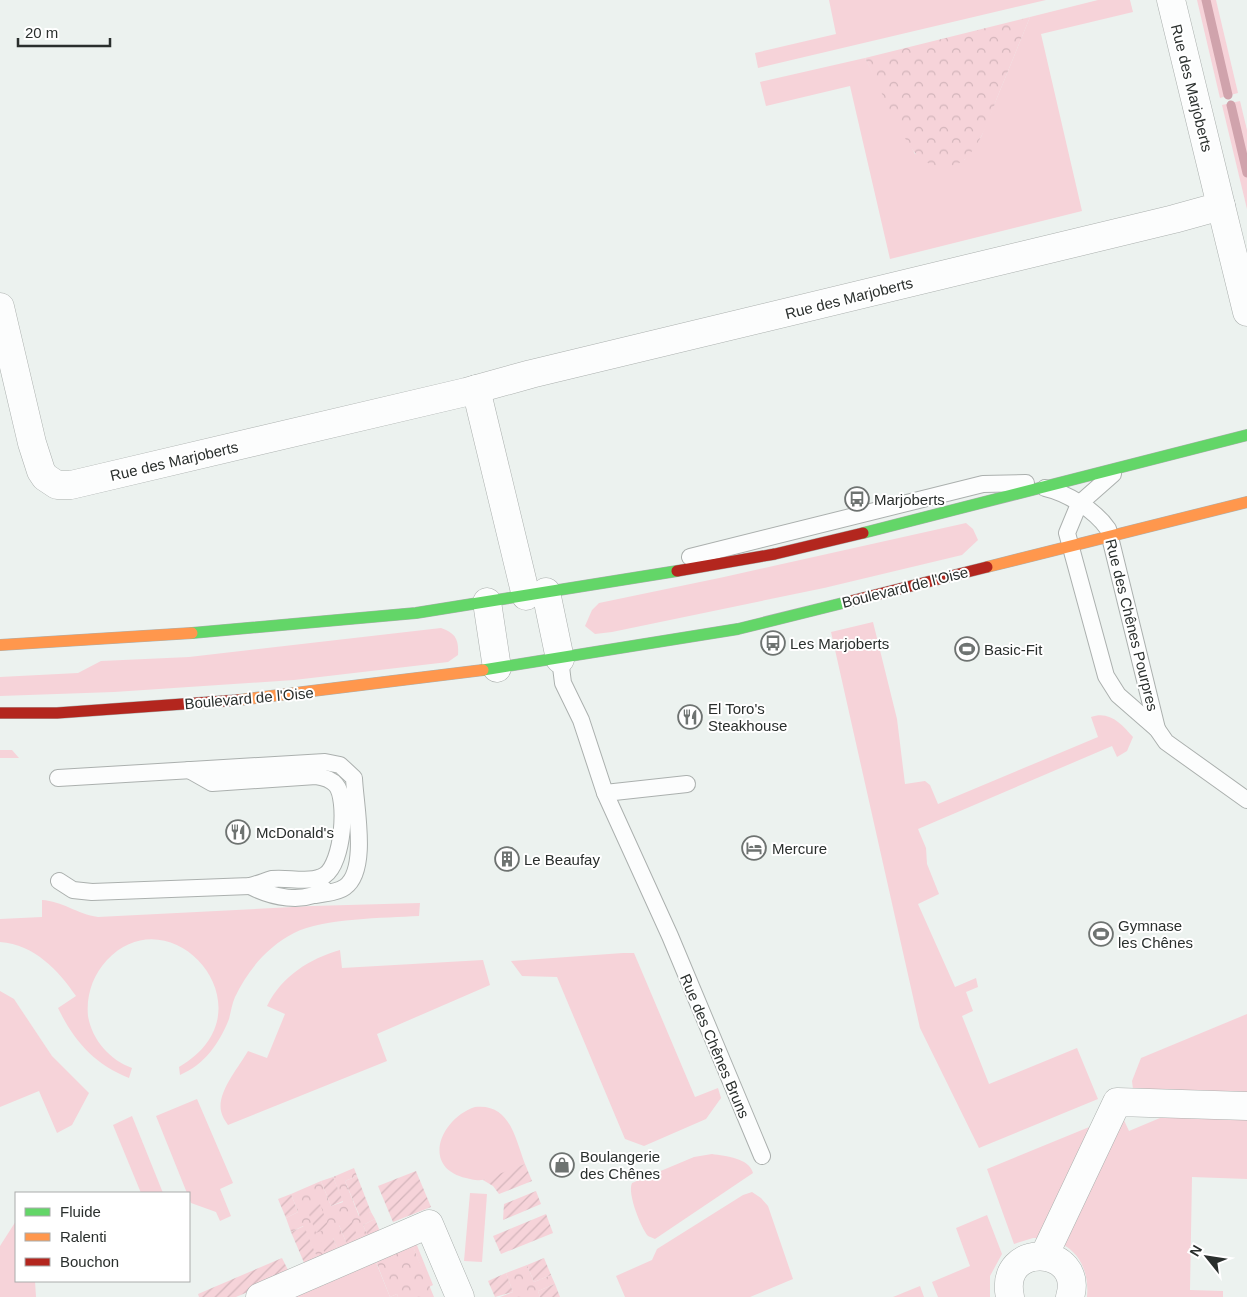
<svg xmlns="http://www.w3.org/2000/svg" width="1247" height="1297" viewBox="0 0 1247 1297" font-family="Arial,sans-serif">
  <style>
    .grass { fill: #f6d3d9 }
    .park { fill: url(#park-crowns) }
    .garden { fill: url(#garden-furrows) }
    .lines { fill: none; stroke-linecap: round; stroke-linejoin: round }
    .stream { stroke: #d0a3ac; stroke-width: 9 }
    .lane-casing { stroke: #abb0ae; stroke-width: 18 }
    .street-casing { stroke: #abb0ae; stroke-width: 29 }
    .fast-casing { stroke: #abb0ae; stroke-width: 12 }
    .slow-casing { stroke: #abb0ae; stroke-width: 12 }
    .jam-casing { stroke: #abb0ae; stroke-width: 12 }
    .lane { stroke: #fcfdfd; stroke-width: 16 }
    .street { stroke: #fcfdfd; stroke-width: 28 }
    .fast { stroke: #63d668; stroke-width: 11 }
    .slow { stroke: #ff974d; stroke-width: 11 }
    .jam { stroke: #b3261e; stroke-width: 11 }
    .labels { text-anchor: middle; dominant-baseline: central; stroke-width: 4; stroke-linejoin: round; paint-order: stroke }
    .street-label { font-size: 15px; fill: #2a2f2d; stroke: #fff }
    .poi-label { font-size: 15px; fill: #2a2f2d; stroke: #fff; text-anchor: start }
  </style>
  <defs>
    <pattern id="park-crowns" width="20" height="18" patternUnits="userSpaceOnUse" patternTransform="scale(1.25)"><rect width="20" height="18" fill="#f6d3d9"/><path d="M2 6a3 3 0 1 1 6 0M12 15a3 3 0 1 1 6 0" fill="none" stroke="#d3b5bb"/></pattern>
    <pattern id="garden-furrows" width="10" height="10" patternUnits="userSpaceOnUse" patternTransform="scale(1.25)"><rect width="10" height="10" fill="#f6d3d9"/><path d="M-1 1l2-2M0 10L10 0M9 11l2-2" fill="none" stroke="#d3b5bb"/></pattern>
  </defs>
  <rect width="100%" height="100%" fill="#ecf2ef"/>
  <!-- grass -->
  <g class="grass">
    <path d="M829 0H1046L758 68 755 53 836 34Z"/>
    <path d="M1098 0H1130L1133 12 1041 34 1082 211 890 259 850 86 766 106 760 82 865 58 915 154 964 160 981 137 1030 17Z"/>
    <path d="M1197 0H1216L1238 93 1220 98Z"/>
    <path d="M1240 101 1247 130V209L1222 105Z"/>
    <path d="M966 523 973 529 978 540 962 555 824 588 612 632 595 634 585 626 592 610 599 603 724 577Z"/>
    <path d="M873 622 897 719 905 784 925 781 930 785 938 804 1098 737 1091 717C1109 710 1122 724 1133 737L1127 751 1117 757 1112 746 918 829 926 848 927 864 939 894 918 904 955 987 976 978 978 987 966 992 973 1011 962 1016 989 1084 1077 1048 1098 1099 979 1148 920 1028 831 632Z"/>
    <path d="M441 628C456 633 459 640 458 655L448 662 294 680 114 692 0 696V677L78 673 101 661 189 657Z"/>
    <path d="M0 750H12L19 758H0Z"/>
    <path d="M42 900C62 901 77 914 98 917L312 906 420 903 419 916C384 918 324 918 294 933 267 947 248 970 235 997 232 1004 231 1011 229 1019 219 1044 205 1064 180 1075L179 1067C276 1011 172 891 107 960 93 975 86 995 88 1016 92 1040 110 1060 132 1068L129 1078C94 1064 74 1041 58 1008L76 996C58 970 35 945 0 942V919L42 917Z"/>
    <path d="M340 950 342 968 483 960 490 985 377 1034 387 1061 228 1125C225 1121 222 1116 221 1111 217 1092 239 1067 248 1051L267 1058 285 1014 267 1006C282 976 309 959 340 950Z"/>
    <path d="M623 953H634L695 1097 718 1088 721 1098 706 1119 644 1146 625 1139 557 977 522 976 511 961Z"/>
    <path d="M0 991 14 999 52 1056 89 1093 72 1125 57 1133 39 1091 0 1107Z"/>
    <path d="M1247 1014V1095L1133 1089 1132 1081 1141 1058Z"/>
    <path d="M197 1099 233 1183 220 1189 231 1216 220 1221 216 1212 191 1203 156 1116Z"/>
    <path d="M475 1107C510 1103 515 1138 525 1164 511 1170 496 1179 481 1180 476 1181 471 1179 466 1178 420 1167 441 1118 475 1107Z"/>
    <path d="M1179 1110 1247 1114V1179L1192 1177 1190 1290 1223 1291V1297H1087C1089 1276 1082 1254 1062 1244L1122 1116 1129 1131Z"/>
    <path d="M132 1116 163 1193H141L113 1125Z"/>
    <path d="M1099 1123 1045 1238H1033L1014 1244 987 1169Z"/>
    <path d="M712 1154C726 1156 749 1158 753 1173L655 1239 648 1236C641 1228 627 1193 632 1183L694 1157Z"/>
    <path d="M752 1192 761 1198 768 1206 793 1279 750 1297H625L616 1276 652 1260 657 1249 743 1195Z"/>
    <path d="M470 1193 487 1194 482 1262 464 1261Z"/>
    <path d="M987 1215 1002 1254 990 1276V1297H938L932 1282 970 1266 956 1228Z"/>
    <path d="M16 1221V1281H35L36 1297H0V1246Z"/>
    <path d="M414 1238 433 1285 429 1287 412 1244Z"/>
    <path d="M375 1260 390 1297 397 1294 398 1297H273Z"/>
    <path d="M920 1286 924 1297H893Z"/>
  </g>
  <!-- park -->
  <g class="park">
    <path d="M1030 17C1019 44 1008 71 997 98 989 119 982 142 966 158 955 170 931 168 920 158 903 143 877 82 865 58Z"/>
    <path d="M354 1168 357 1176 345 1181 359 1216 371 1212 375 1219 363 1225 369 1239 360 1243 339 1225 348 1247 339 1252 333 1238 326 1257 318 1260 303 1226 291 1232 286 1218 298 1212 291 1194 321 1181 331 1206 343 1202 333 1177Z"/>
    <path d="M412 1244 434 1297H398L397 1294 390 1297 375 1259Z"/>
    <path d="M527 1265 534 1282 551 1275 555 1284 538 1291 540 1297H500L513 1292 506 1273Z"/>
  </g>
  <!-- garden -->
  <g class="garden">
    <path d="M525 1164 532 1181 499 1194 493 1186 483 1180Z"/>
    <path d="M416 1171 431 1207 393 1222 378 1186Z"/>
    <path d="M357 1176 371 1212 360 1217 345 1181Z"/>
    <path d="M333 1177 343 1201 331 1206 321 1181Z"/>
    <path d="M536 1191 541 1204 503 1220 504 1204Z"/>
    <path d="M291 1194 298 1212 286 1218 278 1199Z"/>
    <path d="M320 1204 329 1228 316 1233 307 1209Z"/>
    <path d="M546 1214 553 1233 501 1254 493 1236Z"/>
    <path d="M375 1219 381 1234 369 1239 363 1225Z"/>
    <path d="M351 1220 360 1243 348 1247 339 1225Z"/>
    <path d="M304 1226 318 1260 305 1265 291 1232Z"/>
    <path d="M333 1238 339 1252 326 1257 321 1243Z"/>
    <path d="M282 1258 290 1274 236 1297H199L198 1294Z"/>
    <path d="M544 1258 551 1275 534 1282 527 1265Z"/>
    <path d="M506 1273 513 1292 495 1297 488 1281Z"/>
    <path d="M555 1284 560 1297H540L538 1291Z"/>
  </g>
  <g class="lines">
    <!-- stream -->
    <g class="stream">
      <path d="M1206 0 1228 95"/>
      <path d="M1231 105 1247 173"/>
    </g>
    <!-- lane casing -->
    <g class="lane-casing">
      <g id="lane">
        <path d="M1113 474 1079 504 1067 533 1106 676 1118 695 1157 729 1166 742 1247 800"/>
        <path d="M1045 488C1067 493 1095 510 1108 529L1157 729"/>
        <path d="M690 557 983 484 1026 483"/>
        <path d="M560 659 563 683 581 720 605 793 670 936 762 1156"/>
        <path d="M58 778 325 762 340 765 354 778C355 805 369 870 345 887 337 893 325 893 316 895"/>
        <path d="M605 793 687 784"/>
        <path d="M59 881 73 890 92 892 250 886C258 884 265 881 272 879 288 877 311 884 325 875 343 863 348 799 336 785 331 779 323 777 316 776L212 783 189 770"/>
        <path d="M250 886C271 897 304 905 324 889"/>
      </g>
    </g>
    <!-- street casing -->
    <g class="street-casing">
      <g id="street">
        <path d="M1221 206 1247 312"/>
        <path d="M0 307 32 443 41 471 45 477 57 485H71L466 392 531 374 1174 219 1221 206 1171 0"/>
        <path d="M476 389 526 596"/>
        <path d="M546 592 560 659"/>
        <path d="M487 602 497 668"/>
        <path d="M1044 1256 1117 1102 1247 1106"/>
        <path d="M260 1297 429 1224 460 1297"/>
        <path d="M1010 1297C998 1240 1085 1246 1070 1297"/>
      </g>
    </g>
    <!-- fast casing -->
    <g class="fast-casing">
      <g id="fast">
        <path d="M863 533 1247 435"/>
        <path d="M192 633 416 613 677 571"/>
        <path d="M483 670 738 629 851 601"/>
      </g>
    </g>
    <!-- slow casing -->
    <g class="slow-casing">
      <g id="slow">
        <path d="M987 567 1247 502"/>
        <path d="M0 645 192 633"/>
        <path d="M239 700 483 670"/>
      </g>
    </g>
    <!-- jam casing -->
    <g class="jam-casing">
      <g id="jam">
        <path d="M677 571 775 554 863 533"/>
        <path d="M851 601 987 567"/>
        <path d="M0 713H57L239 700"/>
      </g>
    </g>
    <!-- lane -->
    <use href="#lane" class="lane"/>
    <!-- street -->
    <use href="#street" class="street"/>
    <!-- fast -->
    <use href="#fast" class="fast"/>
    <!-- slow -->
    <use href="#slow" class="slow"/>
    <!-- jam -->
    <use href="#jam" class="jam"/>
  </g>
  <!-- icons -->
  <defs>
    <g id="bus-ring" transform="scale(1.25)"><circle r="9.5" fill="#fff" stroke="#6e7371" stroke-width="1.5"/><path d="M-5-6H5V4H4V6H2V4H-2V6H-4V4H-5ZM-3.5-4V0h7V-4ZM-3.5 1.2v1.5H-2V1.2ZM2 1.2v1.5H3.5V1.2Z" fill="#6e7371"/></g>
    <g id="stadium-ring" transform="scale(1.25)"><circle r="9.5" fill="#fff" stroke="#6e7371" stroke-width="1.5"/><path d="M0-5a6.5 5 0 1 0 0 10a6.5 5 0 1 0 0-10ZM-3.5-1.8h7v3.6h-7Z" fill="#6e7371"/></g>
    <g id="restaurant-ring" transform="scale(1.25)"><circle r="9.5" fill="#fff" stroke="#6e7371" stroke-width="1.5"/><path d="M-5-6h1v4h1v-4h1v4h1v-4h1v5L-1.5 .5V6h-2V.5L-5-1ZM5-6V6H3V1.5H1.5Q1.5-4 5-6Z" fill="#6e7371"/></g>
    <g id="hotel-ring" transform="scale(1.25)"><circle r="9.5" fill="#fff" stroke="#6e7371" stroke-width="1.5"/><path d="M-6-4.5h1.5V1H6V5H4.5V3h-9V5H-6ZM-4 0a1.8 1.8 0 1 1 3.6 0ZM.5 0V-2.5h3Q6-2.5 6 0Z" fill="#6e7371"/></g>
    <g id="building-ring" transform="scale(1.25)"><circle r="9.5" fill="#fff" stroke="#6e7371" stroke-width="1.5"/><path d="M-4-6H4V6H1V3H-1V6H-4ZM-2.5-4.3h1.7v1.8h-1.7ZM.8-4.3h1.7v1.8H.8ZM-2.5-1h1.7V.8h-1.7ZM.8-1h1.7V.8H.8Z" fill="#6e7371"/></g>
    <g id="shop-ring" transform="scale(1.25)"><circle r="9.5" fill="#fff" stroke="#6e7371" stroke-width="1.5"/><path d="M-5-2.5h2.3a2.7 3.5 0 0 1 5.4 0H5L5.5 6h-11ZM-1.5-2.5h3a1.5 2.3 0 0 0-3 0Z" fill="#6e7371"/></g>
  </defs>
  <g fill-rule="evenodd">
    <use href="#bus-ring" x="857" y="499"/>
    <use href="#bus-ring" x="773" y="643"/>
    <use href="#stadium-ring" x="967" y="649"/>
    <use href="#restaurant-ring" x="690" y="717"/>
    <use href="#restaurant-ring" x="238" y="832"/>
    <use href="#hotel-ring" x="754" y="848"/>
    <use href="#building-ring" x="507" y="859"/>
    <use href="#stadium-ring" x="1101" y="934"/>
    <use href="#shop-ring" x="562" y="1165"/>
  </g>
  <g class="labels">
    <!-- street labels -->
    <g class="street-label">
      <text transform="translate(1192 88) rotate(76)">Rue des Marjoberts</text>
      <text transform="translate(849 298) rotate(-14)">Rue des Marjoberts</text>
      <text transform="translate(174 461) rotate(-13)">Rue des Marjoberts</text>
      <text transform="translate(905 587) rotate(-14)">Boulevard de l'Oise</text>
      <text transform="translate(1132 625) rotate(76)">Rue des Chênes Pourpres</text>
      <text transform="translate(249 698) rotate(-5)">Boulevard de l'Oise</text>
      <text transform="translate(715 1046) rotate(67)">Rue des Chênes Bruns</text>
    </g>
    <!-- poi labels -->
    <g class="poi-label">
      <text x="874" y="499">Marjoberts</text>
      <text x="790" y="643">Les Marjoberts</text>
      <text x="984" y="649">Basic-Fit</text>
      <text x="708" y="708">El Toro's<tspan x="708" dy="17">Steakhouse</tspan></text>
      <text x="256" y="832">McDonald's</text>
      <text x="772" y="848">Mercure</text>
      <text x="524" y="859">Le Beaufay</text>
      <text x="1118" y="925">Gymnase<tspan x="1118" dy="17">les Chênes</tspan></text>
      <text x="580" y="1156">Boulangerie<tspan x="580" dy="17">des Chênes</tspan></text>
    </g>
  </g>
  <!-- legend -->
  <rect x="15" y="1192" width="175" height="90" fill="#ffffff" stroke="#aaacab"/>
  <rect x="25" y="1208" width="25" height="8" fill="#63d668" stroke="#aaacab"/>
  <text x="60" y="1217" font-size="15" fill="#2a2f2d">Fluide</text>
  <rect x="25" y="1233" width="25" height="8" fill="#ff974d" stroke="#aaacab"/>
  <text x="60" y="1242" font-size="15" fill="#2a2f2d">Ralenti</text>
  <rect x="25" y="1258" width="25" height="8" fill="#b3261e" stroke="#aaacab"/>
  <text x="60" y="1267" font-size="15" fill="#2a2f2d">Bouchon</text>
  <!-- north arrow -->
  <g transform="translate(1207 1257) rotate(300)" stroke="#ffffff" stroke-width="4" paint-order="stroke">
  <path d="M0-4L9 19L0 12L-9 19Z" fill="#2a2f2d"/>
  <text y="-8" font-size="14" font-weight="bold" text-anchor="middle" fill="#2a2f2d">N</text>
  </g>
  <!-- scale -->
  <path d="M18 38v8h92v-8" fill="none" stroke="#2a2f2d" stroke-width="2.5"/>
  <text x="25" y="38" font-size="15" fill="#2a2f2d" stroke="#ffffff" stroke-width="4" paint-order="stroke">20 m</text>
</svg>
